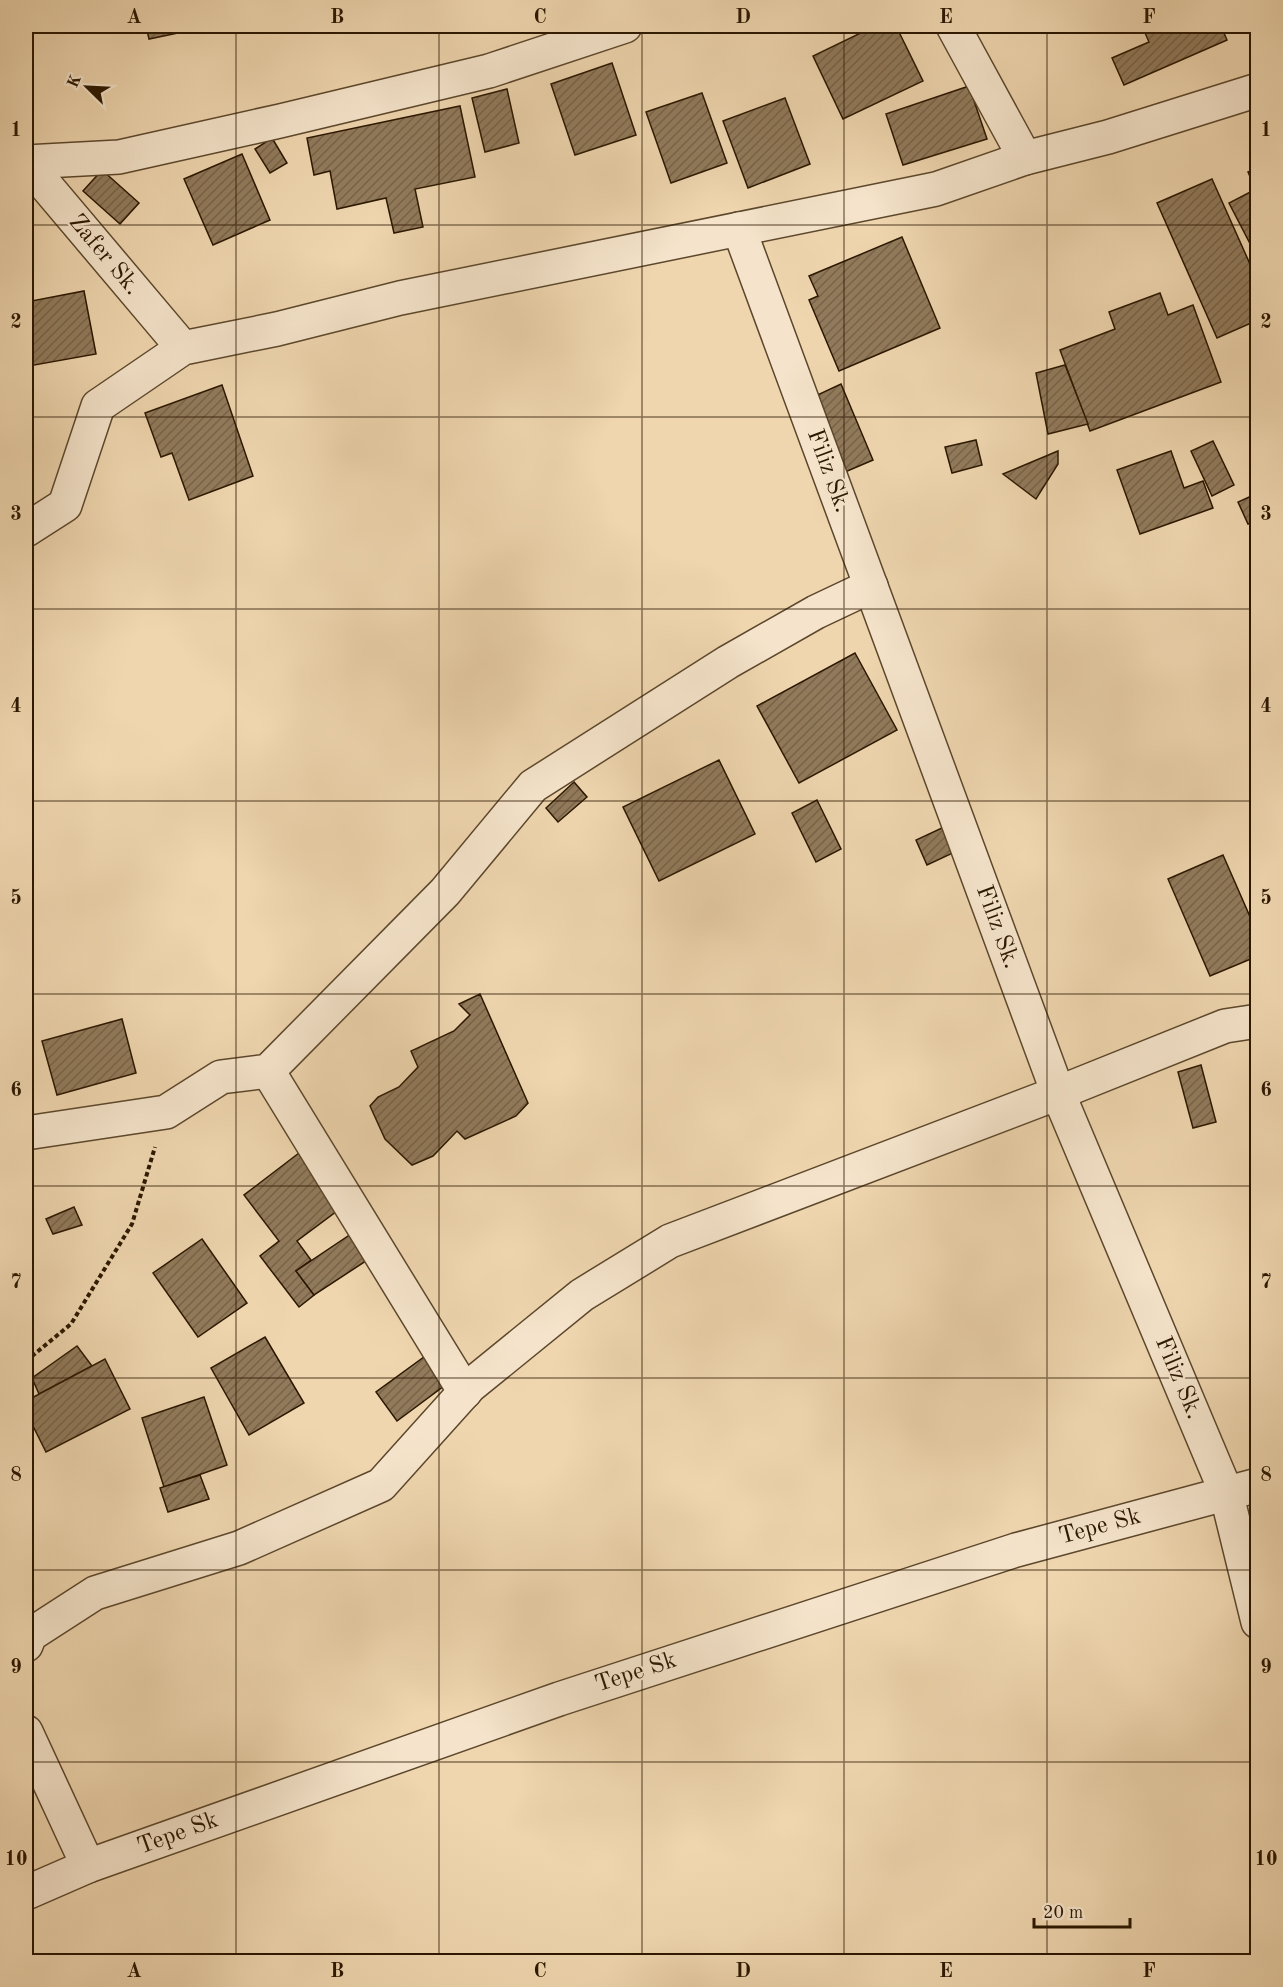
<svg xmlns="http://www.w3.org/2000/svg" width="1283" height="1987" viewBox="0 0 1283 1987" font-family="'Old Standard TT',serif">
  <style>
    .building { fill: url(#building-hatch); stroke: #2b1700; stroke-width: 1.5 }
    .lines { fill: none; stroke-linecap: round; stroke-linejoin: round }
    .minor-casing { stroke: #5c472c; stroke-width: 36 }
    .path { stroke: #2b1700; stroke-width: 4; stroke-dasharray: 4.5 3; stroke-linecap: butt }
    .minor { stroke: #f5e4cb; stroke-width: 33 }
    .grid { fill: none; stroke: #2b1700; stroke-width: 1.5; stroke-opacity: 0.55 }
    .labels { text-anchor: middle; dominant-baseline: central; stroke-width: 4.5; stroke-linejoin: round; paint-order: stroke }
    .street-label { font-size: 24px; fill: #2b1700; stroke: #f5e4cb }
    .neatline { fill: none; stroke: #2b1700; stroke-width: 2 }
    .grid-label { font-size: 20px; text-anchor: middle; font-weight: bold; fill: #2b1700 }
  </style>
  <defs>
    <pattern id="building-hatch" width="6" height="6" patternUnits="userSpaceOnUse" patternTransform="scale(1.5)"><rect width="6" height="6" fill="#917a5b"/><path d="M-1 1l2-2M0 6l6-6M5 7l2-2" fill="none" stroke="#776349"/></pattern>
  </defs>
  <rect width="100%" height="100%" fill="#efd6af"/>
  <filter id="stains"><feTurbulence type="fractalNoise" baseFrequency=".00333" numOctaves="4"/><feColorMatrix values="0 0 0 0 .2 0 0 0 0 .09 0 0 0 0 .02 0 0 0 .5 -.17"/></filter>
  <radialGradient id="worn" r=".72"><stop offset=".6" stop-color="#630" stop-opacity="0"/><stop offset="1" stop-color="#630" stop-opacity=".3"/></radialGradient>
  <!-- building -->
  <g class="building">
    <path d="M146 26H182L183 32 149 39Z"/>
    <path d="M875 26H896L923 81 843 119 813 56Z"/>
    <path d="M1142 26H1221L1227 40 1124 85 1112 58 1149 42Z"/>
    <path d="M612 63 636 135 575 155 551 84Z"/>
    <path d="M969 86 987 139 903 165 886 114Z"/>
    <path d="M507 89 519 143 485 152 472 98Z"/>
    <path d="M702 93 727 163 671 183 646 112Z"/>
    <path d="M785 98 810 164 748 188 723 121Z"/>
    <path d="M460 106 475 177 415 189 423 227 394 233 386 198 337 209 330 171 314 175 307 138Z"/>
    <path d="M272 138 287 163 270 173 255 149Z"/>
    <path d="M242 154 270 220 213 245 184 179Z"/>
    <path d="M1258 168V185L1254 186 1248 172Z"/>
    <path d="M102 170 139 203 120 224 83 191Z"/>
    <path d="M1212 179 1258 282V320L1217 338 1157 203Z"/>
    <path d="M1258 188V259L1229 203Z"/>
    <path d="M902 237 940 328 839 371 809 300 818 296 809 276Z"/>
    <path d="M84 291 96 354 29 366 26 349V302Z"/>
    <path d="M1160 293 1168 315 1193 305 1221 382 1090 431 1060 350 1115 329 1109 312Z"/>
    <path d="M1065 365 1088 424 1048 434 1036 373Z"/>
    <path d="M841 384 873 460 845 472 813 397Z"/>
    <path d="M222 385 253 476 189 500 172 453 161 457 145 413Z"/>
    <path d="M976 440 982 465 952 473 945 447Z"/>
    <path d="M1213 441 1234 485 1212 496 1191 451Z"/>
    <path d="M1058 451V464L1036 499 1003 474Z"/>
    <path d="M1171 451 1184 488 1203 481 1213 508 1140 534 1117 470Z"/>
    <path d="M26 459 29 493H26Z"/>
    <path d="M1258 493V520L1248 524 1238 502Z"/>
    <path d="M855 653 897 730 799 783 757 706Z"/>
    <path d="M719 760 755 834 659 881 623 807Z"/>
    <path d="M574 782 587 797 558 822 546 808Z"/>
    <path d="M817 800 841 849 816 862 792 813Z"/>
    <path d="M944 827 955 852 927 865 916 840Z"/>
    <path d="M1223 855 1258 935V956L1210 976 1168 879Z"/>
    <path d="M480 994 528 1103 516 1116 465 1139 457 1131 433 1156 412 1165 385 1139 370 1106 378 1097 399 1087 418 1067 411 1051 454 1031 470 1015 459 1004Z"/>
    <path d="M122 1019 136 1073 57 1095 42 1041Z"/>
    <path d="M1201 1065 1216 1122 1193 1128 1178 1072Z"/>
    <path d="M299 1153 341 1208 297 1241 311 1260 296 1271 314 1295 299 1307 260 1256 279 1241 244 1195Z"/>
    <path d="M74 1207 82 1225 53 1234 46 1219Z"/>
    <path d="M357 1230 375 1255 314 1295 296 1271Z"/>
    <path d="M202 1239 247 1303 198 1337 153 1273Z"/>
    <path d="M265 1337 304 1403 249 1435 211 1368Z"/>
    <path d="M77 1346 92 1366 39 1394 32 1378Z"/>
    <path d="M428 1354 448 1383 397 1421 376 1392Z"/>
    <path d="M105 1359 130 1409 46 1452 26 1412V1401Z"/>
    <path d="M204 1397 227 1465 164 1487 142 1418Z"/>
    <path d="M200 1475 209 1499 168 1512 160 1488Z"/>
  </g>
  <g class="lines">
    <!-- minor casing -->
    <g class="minor-casing">
      <g id="minor">
        <path d="M953 26 1025 158"/>
        <path d="M26 162 119 157 280 121 489 71 625 26"/>
        <path d="M26 162 183 348"/>
        <path d="M739 229 1058 1093 1226 1492 1258 1622"/>
        <path d="M26 530 65 505 98 406 183 348 277 329 400 298 936 189 1025 158 1108 137 1258 90"/>
        <path d="M268 1071 465 1392"/>
        <path d="M26 1133 166 1112 221 1077 268 1071 445 892 533 786 728 662 816 612 871 586"/>
        <path d="M26 1645 30 1635 95 1593 239 1548 381 1485 470 1386 582 1295 670 1241 1058 1093 1225 1026 1258 1021"/>
        <path d="M26 1732 88 1866"/>
        <path d="M26 1893 88 1866 559 1699 1016 1550 1258 1485"/>
      </g>
    </g>
    <!-- path -->
    <path class="path" d="M26 1361 71 1324 132 1224 155 1147"/>
    <!-- minor -->
    <use href="#minor" class="minor"/>
  </g>
  <!-- grid -->
  <path class="grid" d="M236 26V1962M439 26V1962M642 26V1962M844 26V1962M1047 26V1962M26 225H1258M26 417H1258M26 609H1258M26 801H1258M26 994H1258M26 1186H1258M26 1378H1258M26 1570H1258M26 1762H1258"/>
  <g class="labels">
    <!-- street labels -->
    <g class="street-label">
      <text transform="translate(104 255) rotate(50)">Zafer Sk.</text>
      <text transform="translate(828 471) rotate(70)">Filiz Sk.</text>
      <text transform="translate(997 927) rotate(70)">Filiz Sk.</text>
      <text transform="translate(1178 1378) rotate(67)">Filiz Sk.</text>
      <text transform="translate(1100 1527) rotate(-15)">Tepe Sk</text>
      <text transform="translate(636 1673) rotate(-18)">Tepe Sk</text>
      <text transform="translate(178 1834) rotate(-20)">Tepe Sk</text>
    </g>
  </g>
  <!-- margin -->
  <rect width="1283" height="1987" fill="none" stroke="#efd6af" stroke-width="66"/>
  <!-- north arrow -->
  <g transform="translate(87 87) rotate(294)" stroke="#f5e4cb" stroke-width="4.5" paint-order="stroke">
  <path d="M0-4.5L10 22L0 15L-10 22Z" fill="#2b1700"/>
  <text y="-9" font-size="16" font-weight="bold" text-anchor="middle" fill="#2b1700">K</text>
  </g>
  <!-- scale -->
  <path d="M1034 1918v9h96v-9" fill="none" stroke="#2b1700" stroke-width="3"/>
  <text x="1043" y="1918" font-size="18" fill="#2b1700" stroke="#f5e4cb" stroke-width="4.5" paint-order="stroke">20 m</text>
  <rect x="33" y="33" width="1217" height="1921" class="neatline"/>
  <g class="grid-label">
    <text x="134" y="23">A</text>
    <text x="337" y="23">B</text>
    <text x="540" y="23">C</text>
    <text x="743" y="23">D</text>
    <text x="946" y="23">E</text>
    <text x="1149" y="23">F</text>
    <text x="16" y="136">1</text>
    <text x="1266" y="136">1</text>
    <text x="16" y="328">2</text>
    <text x="1266" y="328">2</text>
    <text x="16" y="520">3</text>
    <text x="1266" y="520">3</text>
    <text x="16" y="712">4</text>
    <text x="1266" y="712">4</text>
    <text x="16" y="904">5</text>
    <text x="1266" y="904">5</text>
    <text x="16" y="1096">6</text>
    <text x="1266" y="1096">6</text>
    <text x="16" y="1288">7</text>
    <text x="1266" y="1288">7</text>
    <text x="16" y="1481">8</text>
    <text x="1266" y="1481">8</text>
    <text x="16" y="1673">9</text>
    <text x="1266" y="1673">9</text>
    <text x="16" y="1865">10</text>
    <text x="1266" y="1865">10</text>
    <text x="134" y="1977">A</text>
    <text x="337" y="1977">B</text>
    <text x="540" y="1977">C</text>
    <text x="743" y="1977">D</text>
    <text x="946" y="1977">E</text>
    <text x="1149" y="1977">F</text>
  </g>
  <rect width="100%" height="100%" filter="url(#stains)"/>
  <rect width="100%" height="100%" fill="url(#worn)"/>
</svg>
